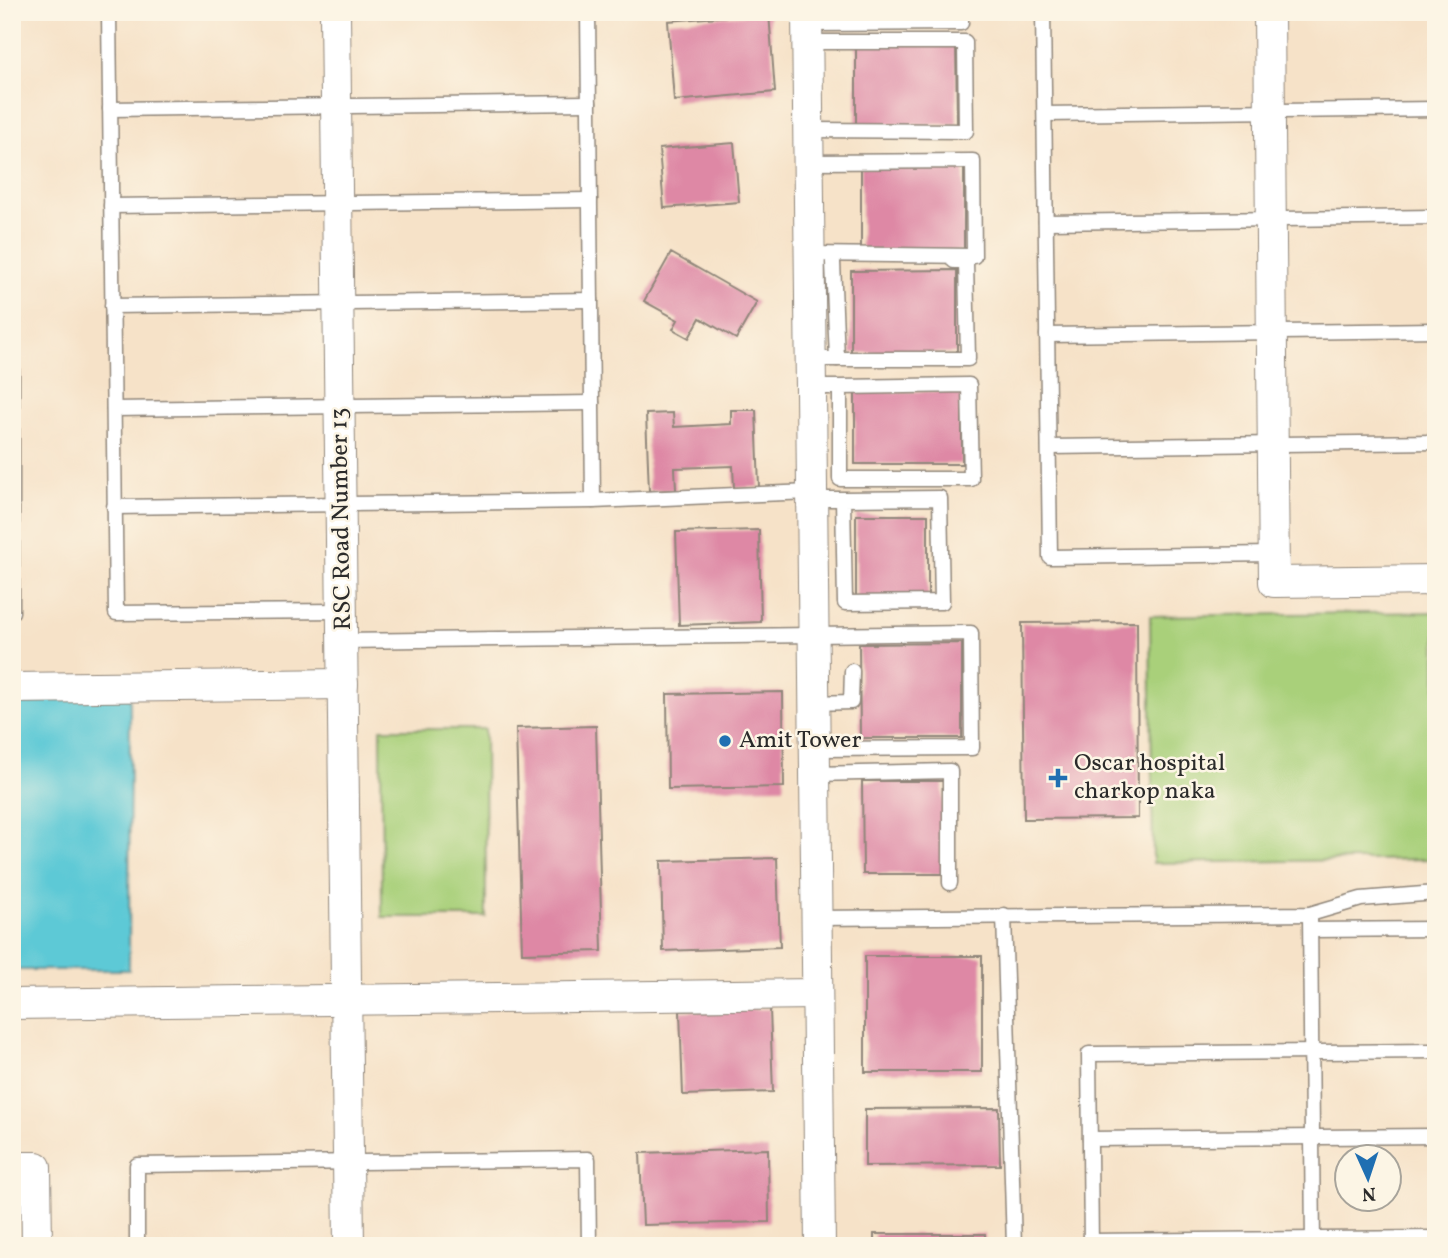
<svg xmlns="http://www.w3.org/2000/svg" width="1448" height="1258" viewBox="0 0 1448 1258" font-family="Vollkorn,serif">
  <style>
    .green { fill: #a9d07a; stroke: #6a7e52; stroke-width: 2 }
    .water { fill: #5dc9d6; stroke: #447a80; stroke-width: 2 }
    .building { fill: #de88a5 }
    .lines { fill: none; stroke-linecap: round; stroke-linejoin: round }
    .lane-casing { stroke: #90867a; stroke-width: 17 }
    .street-casing { stroke: #90867a; stroke-width: 32 }
    .lane { stroke: #fff; stroke-width: 14 }
    .street { stroke: #fff; stroke-width: 30 }
    .poi-dot { fill: #1f6fb2; stroke: #fcf5e5; stroke-width: 2.5 }
    .labels { text-anchor: middle; dominant-baseline: central; stroke-width: 5; stroke-linejoin: round; paint-order: stroke }
    .street-label { font-size: 24px; fill: #2b2b2b; stroke: #fcf5e5 }
    .poi-label { font-size: 24px; fill: #2b2b2b; stroke: #fcf5e5; text-anchor: start }
  </style>
  <rect width="100%" height="100%" fill="#fcf5e5"/>
  <filter id="ink" filterUnits="userSpaceOnUse"><feTurbulence type="fractalNoise" baseFrequency=".0143" numOctaves="2"/><feDisplacementMap in="SourceGraphic" scale="14" xChannelSelector="R" yChannelSelector="G"/><feConvolveMatrix kernelMatrix="1 2 1 2 8 2 1 2 1" color-interpolation-filters="sRGB"/></filter>
  <filter id="wash" filterUnits="userSpaceOnUse"><feTurbulence type="fractalNoise" baseFrequency=".00686" numOctaves="4" result="noise"/><feDisplacementMap in="SourceGraphic" scale="28" xChannelSelector="R" yChannelSelector="G"/><feGaussianBlur stdDeviation="1.57" result="paint"/><feColorMatrix in="noise" values="0 0 0 0 0 0 0 0 0 0 0 0 0 0 0 0 0 1.4 0 .05"/><feComposite in="paint" operator="in"/></filter>
  <g filter="url(#wash)">
    <rect width="100%" height="100%" fill="#f6e2c8"/>
    <!-- green -->
    <g class="green">
      <path d="M1436 612V859L1153 863 1150 616Z"/>
      <path d="M381 729H485L486 917H382Z"/>
    </g>
    <!-- water -->
    <path class="water" d="M12 680H130L129 970H12Z"/>
    <g id="blocks">
      <!-- building -->
      <g class="building">
        <path d="M769 13 775 92 674 101 668 21Z"/>
        <path d="M856 43H956L957 124 856 125Z"/>
        <path d="M734 143 739 202 664 208 659 149Z"/>
        <path d="M964 166V251H861V167Z"/>
        <path d="M671 253 757 302 736 339 700 318 689 338 673 329 678 320 644 301Z"/>
        <path d="M957 270V353H851V271Z"/>
        <path d="M962 391V464H855V392Z"/>
        <path d="M731 410H756L759 487 734 488 733 466 675 468 676 490 649 491 646 414 673 413 674 427 731 424Z"/>
        <path d="M856 515H928V598L856 599Z"/>
        <path d="M759 530 761 622 679 625 676 532Z"/>
        <path d="M1137 622 1138 818 1024 819 1022 623Z"/>
        <path d="M962 643V738H860L859 644Z"/>
        <path d="M783 692 784 787 668 789 667 694Z"/>
        <path d="M596 726 602 951 522 953 516 728Z"/>
        <path d="M862 781H943L944 874H863Z"/>
        <path d="M777 858 780 947 663 951 661 861Z"/>
        <rect x="865" y="956" width="117" height="116"/>
        <path d="M770 1009 773 1092 683 1095 680 1011Z"/>
        <path d="M999 1108 1000 1165 865 1166V1109Z"/>
        <path d="M768 1149 769 1222 643 1225 640 1153Z"/>
        <rect x="874" y="1234" width="111" height="12"/>
      </g>
    </g>
  </g>
  <g filter="url(#ink)">
    <use href="#blocks" fill-opacity="0" stroke="#90867a" stroke-width="2"/>
    <g class="lines">
      <!-- lane casing -->
      <g class="lane-casing">
        <g id="lane">
          <path d="M109 12 116 613 342 611"/>
          <path d="M588 12 593 501"/>
          <path d="M1043 12 1050 557 1274 554"/>
          <path d="M807 24 961 23V12"/>
          <path d="M807 42H965L966 131 808 130"/>
          <path d="M110 109 589 103"/>
          <path d="M1045 114 1436 109"/>
          <path d="M808 162 973 161 974 256 809 254"/>
          <path d="M111 206 590 200"/>
          <path d="M1046 222 1436 217"/>
          <path d="M833 262 837 359"/>
          <path d="M112 306 591 300"/>
          <path d="M1047 335 1436 330"/>
          <path d="M810 359H968L966 261H954"/>
          <path d="M12 370V612"/>
          <path d="M810 387H840V479H971L969 385 840 387"/>
          <path d="M114 409 592 403"/>
          <path d="M1049 447 1436 442"/>
          <path d="M811 499H843L845 603 942 602 940 498 843 499"/>
          <path d="M114 507 593 501 811 492"/>
          <path d="M342 641 971 633 972 748 814 749"/>
          <path d="M814 703 851 702 852 671"/>
          <path d="M815 774 950 771V883"/>
          <path d="M1310 914 1313 1246"/>
          <path d="M1004 915 1014 1246"/>
          <path d="M816 918 1310 914 1361 899 1436 893"/>
          <path d="M1311 930 1436 929"/>
          <path d="M1090 1139 1436 1136"/>
          <path d="M1091 1241 1436 1238"/>
          <path d="M137 1246V1165L588 1159 589 1246"/>
          <path d="M1091 1246 1089 1054 1436 1051"/>
        </g>
      </g>
      <!-- street casing -->
      <g class="street-casing">
        <g id="street">
          <path d="M335 12 349 1246"/>
          <path d="M807 12 820 1246"/>
          <path d="M1269 12 1274 582 1436 580"/>
          <path d="M12 688 343 684"/>
          <path d="M12 1004 817 994"/>
          <path d="M12 1167H36L37 1246"/>
        </g>
      </g>
      <!-- lane -->
      <use href="#lane" class="lane"/>
      <!-- street -->
      <use href="#street" class="street"/>
    </g>
  </g>
  <!-- markers -->
  <g class="poi-dot">
    <circle cx="725" cy="741" r="7"/>
    <path d="M1054.5 767.5h7v7h7v7h-7v7h-7v-7h-7v-7h7z"/>
  </g>
  <g class="labels">
    <!-- street labels -->
    <g class="street-label">
      <text transform="translate(342 519) rotate(-91)">RSC Road Number 13</text>
    </g>
    <!-- poi labels -->
    <g class="poi-label">
      <text x="739" y="741">Amit Tower</text>
      <text x="1074" y="764">Oscar hospital<tspan x="1074" dy="28">charkop naka</tspan></text>
    </g>
  </g>
  <!-- margin -->
  <rect width="1448" height="1258" fill="none" stroke="#fcf5e5" stroke-width="42"/>
  <!-- north arrow -->
  <g transform="translate(1368 1178) rotate(177)"><circle r="33" fill="#fcf5e5" stroke="#a8a49b" stroke-width="2"/>
  <path d="M0-5L12 26L0 18L-12 26Z" fill="#1f6fb2"/>
  <text y="-10" font-size="19" font-weight="bold" text-anchor="middle" fill="#2b2b2b">N</text>
  </g>
</svg>
